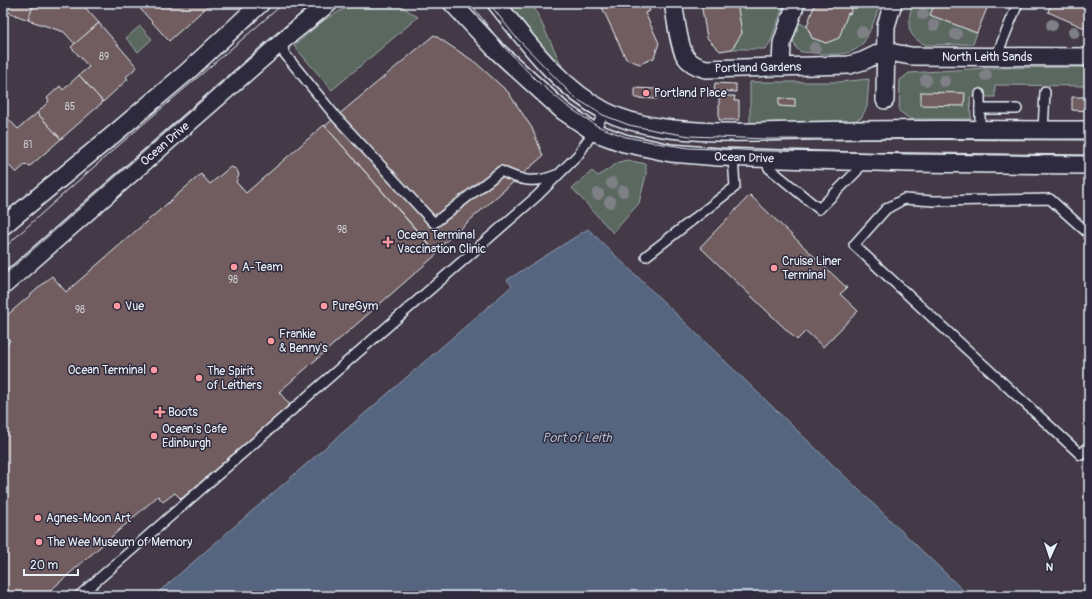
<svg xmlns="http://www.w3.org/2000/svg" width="1092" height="599" viewBox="0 0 1092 599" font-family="Pangolin,sans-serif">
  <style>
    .green { fill: #5a685e; stroke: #a1acab }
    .water { fill: #556580; stroke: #909db0 }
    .building { fill: #715d5e; stroke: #e8f1f8 }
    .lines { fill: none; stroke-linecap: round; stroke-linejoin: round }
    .lane-casing { stroke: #e8f1f8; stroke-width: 12 }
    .street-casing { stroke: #e8f1f8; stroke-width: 20 }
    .lane { stroke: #2f2a3d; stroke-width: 9 }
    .street { stroke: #2f2a3d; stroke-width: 17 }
    .tram { stroke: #e8f1f8; stroke-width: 1 }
    .tree { fill: #7e8086 }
    .poi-dot { fill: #ff9aa2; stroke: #2f2a3d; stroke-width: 1.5 }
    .labels { text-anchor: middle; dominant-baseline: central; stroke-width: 3; stroke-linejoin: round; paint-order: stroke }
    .number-label { font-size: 10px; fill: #caccd2 }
    .street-label { font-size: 12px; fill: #e8f1f8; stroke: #2f2a3d }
    .poi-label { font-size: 12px; fill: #e8f1f8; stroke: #2f2a3d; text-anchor: start }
    .water-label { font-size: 13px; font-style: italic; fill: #adb9c8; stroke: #2f2a3d }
  </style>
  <rect width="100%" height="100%" fill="#433947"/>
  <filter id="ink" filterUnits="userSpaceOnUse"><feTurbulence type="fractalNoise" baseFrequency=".025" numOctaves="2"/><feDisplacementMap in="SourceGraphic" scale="8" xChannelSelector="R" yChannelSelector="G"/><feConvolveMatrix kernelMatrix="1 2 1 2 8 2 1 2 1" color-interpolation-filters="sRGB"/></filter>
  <g filter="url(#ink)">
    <!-- green -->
    <g class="green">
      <path d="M362 3 398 4 418 17 332 90 294 46C316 27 332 10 362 3Z"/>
      <path d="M489 3H532L563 68 496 10Z"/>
      <path d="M737 3H783V7L770 43 765 49H732L742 33Z"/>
      <path d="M853 3H881C876 14 870 34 863 43 850 60 820 53 801 52L797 49 793 41 799 23 807 26 812 38 826 42 848 13 850 14Z"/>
      <path d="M913 3H935L930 15 977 33 973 44 926 45C905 36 907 22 913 3Z"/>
      <path d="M140 26 152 39 138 52 126 38Z"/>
      <path d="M1089 67V86L995 85V97H970L971 119H910L899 111 900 80 909 73 985 68Z"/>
      <path d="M869 79 867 107 861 118 845 125 750 124V82H839Z"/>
      <path d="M627 160 646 164V175L639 203 613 233 572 188 592 171 598 176 619 162Z"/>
    </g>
    <!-- water -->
    <path class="water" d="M588 229 969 596H154L512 286 507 280Z"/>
    <!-- building -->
    <g class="building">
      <path d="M3 3H34L28 20 8 12 6 17 3 16Z"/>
      <path d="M34 3H81L99 23 75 44 64 32 28 20Z"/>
      <path d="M135 3H211L169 41Z"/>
      <path d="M600 3H646L650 11 645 13 659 43 654 58 640 64 626 59Z"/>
      <path d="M701 3H737L742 33 732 49 720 51 707 38Z"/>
      <path d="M815 3H853L850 14 848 13 839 38 826 43 812 38 807 26Z"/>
      <path d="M935 3H989L977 33 930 15Z"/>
      <path d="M1051 3H1089V30L1048 12Z"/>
      <path d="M99 23 137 67 126 77 128 79 103 102 79 75 89 67 71 47Z"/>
      <path d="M434 35 475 62 508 92 532 128 543 156 435 251 325 126Z"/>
      <path d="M79 75 103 102 61 139 37 113 49 101 47 98 60 86 63 90Z"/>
      <path d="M715 83 736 84V92L714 91Z"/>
      <path d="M635 88 657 89V99L635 98Z"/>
      <path d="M921 92 965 93 964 106 921 105Z"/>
      <path d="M719 96H735L734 101H739V120H719Z"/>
      <path d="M1072 97H1089V111L1072 110Z"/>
      <path d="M779 98 795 99V107L779 106Z"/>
      <path d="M3 113 18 129 37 113 61 139 29 167 26 164 16 173 3 159Z"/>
      <path d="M324 125 437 254 279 392 290 405 181 499 175 493 163 502 158 496 44 596H12L3 586V347L10 341 3 333V319L52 276 66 292 201 174 210 184 229 168 232 167 237 170 239 175 236 182 246 193Z"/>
      <path d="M750 195 847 288 840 294 858 311 823 347 806 331 797 340 700 247Z"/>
    </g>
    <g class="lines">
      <!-- lane casing -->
      <g class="lane-casing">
        <g id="lane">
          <path d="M282 41 284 53 336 117 434 223 501 171C522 181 534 184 556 175"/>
          <path d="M996 57 1018 3"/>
          <path d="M980 109H1017"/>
          <path d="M980 130V94"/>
          <path d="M1043 130 1045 92"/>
          <path d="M765 159 769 168 819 209 857 171 862 161"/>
          <path d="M1089 234 1050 199 934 201 904 199 886 209 854 245 1081 455 1089 446"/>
          <path d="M646 256 735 187 733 158"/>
          <path d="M79 596 537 196 578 155 597 126 605 111"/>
        </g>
      </g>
      <!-- street casing -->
      <g class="street-casing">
        <g id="street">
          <path d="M452 3 497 51 563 111 594 132 624 143 671 153 719 157 907 163 1089 165"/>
          <path d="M496 3C528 43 559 87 605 111 638 128 682 131 718 132 767 133 815 130 863 130 939 129 1014 130 1089 130"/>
          <path d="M673 3C676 17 678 44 685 56 690 64 698 67 706 69L849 65 863 61 886 50"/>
          <path d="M886 50 894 53 911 56 1089 57"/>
          <path d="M781 67 782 43 796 3"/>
          <path d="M885 100 886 26 893 3"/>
          <path d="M3 226 114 134 187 72 261 3"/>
          <path d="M3 286 282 41 329 3"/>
        </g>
      </g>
      <!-- lane -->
      <use href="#lane" class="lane"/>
      <!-- street -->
      <use href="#street" class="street"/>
      <!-- tram -->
      <g class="tram">
        <path d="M470 3 504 47 536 80 567 106 597 126 626 137 657 143 689 148 766 151 1089 155"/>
        <path d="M489 3 514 35 575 98 603 115 629 125 659 131 690 136 766 139 1089 140"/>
        <path d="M3 249C94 164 190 85 284 3"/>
        <path d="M3 276 313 3"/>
      </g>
    </g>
    <!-- trees -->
    <g class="tree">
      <circle cx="923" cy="14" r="6"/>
      <circle cx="934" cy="25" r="6"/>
      <circle cx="1052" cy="25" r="6"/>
      <circle cx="862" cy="32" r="6"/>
      <circle cx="1074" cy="32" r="6"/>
      <circle cx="956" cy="34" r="6"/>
      <circle cx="815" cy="48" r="6"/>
      <circle cx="986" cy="75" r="6"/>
      <circle cx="926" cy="80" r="6"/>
      <circle cx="944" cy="81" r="6"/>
      <circle cx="612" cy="183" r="6"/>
      <circle cx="623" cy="191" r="6"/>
      <circle cx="598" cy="194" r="6"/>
      <circle cx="610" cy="202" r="6"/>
    </g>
  </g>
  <!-- markers -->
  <g class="poi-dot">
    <circle cx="646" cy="93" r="4"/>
    <path d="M386 236h4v4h4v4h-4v4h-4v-4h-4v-4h4z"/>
    <circle cx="234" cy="267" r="4"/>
    <circle cx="774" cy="268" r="4"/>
    <circle cx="117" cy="306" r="4"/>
    <circle cx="324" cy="306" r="4"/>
    <circle cx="271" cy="341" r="4"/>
    <circle cx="154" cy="370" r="4"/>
    <circle cx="199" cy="378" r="4"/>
    <path d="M158 406h4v4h4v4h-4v4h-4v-4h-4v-4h4z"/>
    <circle cx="154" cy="436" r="4"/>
    <circle cx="38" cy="518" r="4"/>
    <circle cx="39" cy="542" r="4"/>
  </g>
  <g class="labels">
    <!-- number labels -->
    <g class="number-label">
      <text x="104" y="57">89</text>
      <text x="70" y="107">85</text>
      <text x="28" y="145">81</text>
      <text x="342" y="230">98</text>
      <text x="233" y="280">98</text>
      <text x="80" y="310">98</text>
    </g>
    <!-- street labels -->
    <g class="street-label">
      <text x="987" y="57">North Leith Sands</text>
      <text transform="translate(758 68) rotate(-1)">Portland Gardens</text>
      <text transform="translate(165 144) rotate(-41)">Ocean Drive</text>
      <text transform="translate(744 158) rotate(2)">Ocean Drive</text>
    </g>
    <!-- poi labels -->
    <g class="poi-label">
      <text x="654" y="93">Portland Place</text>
      <text x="397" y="235">Ocean Terminal<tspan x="397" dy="14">Vaccination Clinic</tspan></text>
      <text x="782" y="261">Cruise Liner<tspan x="782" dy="14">Terminal</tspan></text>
      <text x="242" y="267">A-Team</text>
      <text x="125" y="306">Vue</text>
      <text x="332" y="306">PureGym</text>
      <text x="279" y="334">Frankie<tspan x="279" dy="14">&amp; Benny's</tspan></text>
      <text x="146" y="370" text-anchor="end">Ocean Terminal</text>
      <text x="207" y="371">The Spirit<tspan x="207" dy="14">of Leithers</tspan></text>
      <text x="168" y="412">Boots</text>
      <text x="162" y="429">Ocean's Cafe<tspan x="162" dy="14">Edinburgh</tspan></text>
      <text x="46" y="518">Agnes-Moon Art</text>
      <text x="47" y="542">The Wee Museum of Memory</text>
    </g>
    <!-- water labels -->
    <g class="water-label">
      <text x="577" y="438">Port of Leith</text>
    </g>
  </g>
  <!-- margin -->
  <rect width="1092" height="599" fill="none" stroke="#2f2a3d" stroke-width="16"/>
  <rect x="8" y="8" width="1076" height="583" fill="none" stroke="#e8f1f8" stroke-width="1.5" filter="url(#ink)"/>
  <!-- north arrow -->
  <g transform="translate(1050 557) rotate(183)" stroke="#2f2a3d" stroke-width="3" paint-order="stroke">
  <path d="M0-3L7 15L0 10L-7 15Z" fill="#e8f1f8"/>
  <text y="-6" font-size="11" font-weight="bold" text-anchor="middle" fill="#e8f1f8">N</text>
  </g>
  <!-- scale -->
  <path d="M24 569v6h54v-6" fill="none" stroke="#e8f1f8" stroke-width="2"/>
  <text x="30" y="569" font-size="12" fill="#e8f1f8" stroke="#2f2a3d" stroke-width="3" paint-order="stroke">20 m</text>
</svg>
